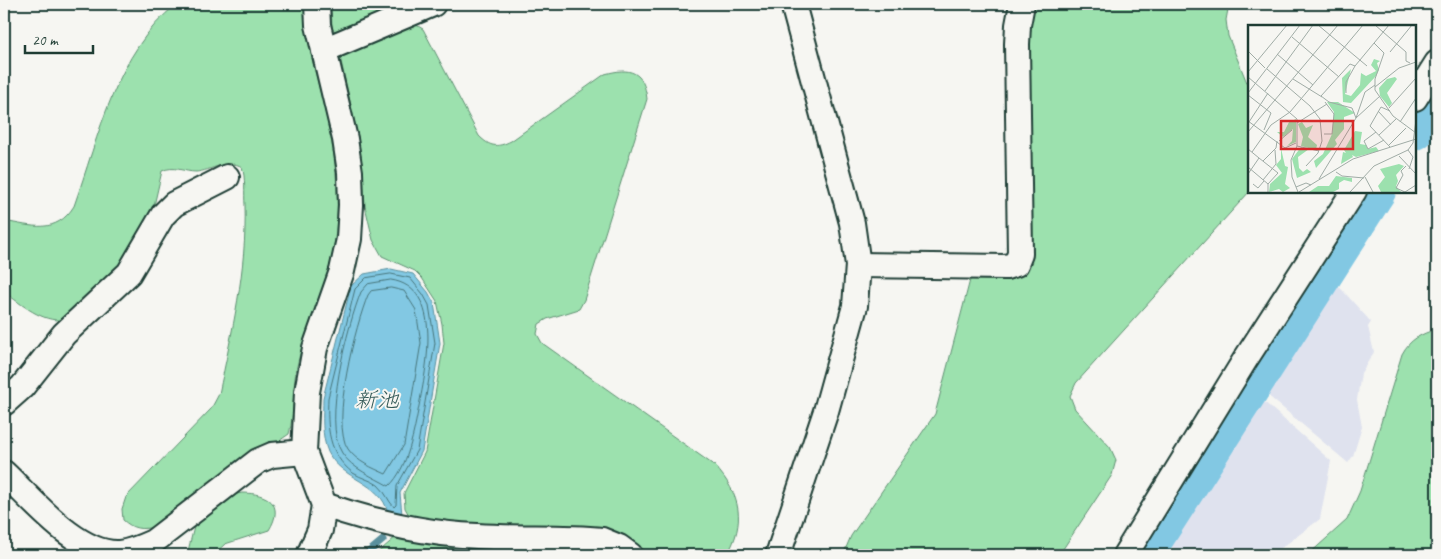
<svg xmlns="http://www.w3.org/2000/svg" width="1441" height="559" viewBox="0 0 1441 559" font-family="Caveat,'Klee One',sans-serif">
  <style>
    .built { fill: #dfe2ee }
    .green { fill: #9ce1ae; stroke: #5e8f71 }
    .water { fill: #82c8e3; stroke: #5a909d }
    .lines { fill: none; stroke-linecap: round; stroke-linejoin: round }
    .shore { stroke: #47757a; stroke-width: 1 }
    .stream { stroke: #5a909d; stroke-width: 7 }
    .river { stroke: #82c8e3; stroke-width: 40 }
    .minor-casing { stroke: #1f3d34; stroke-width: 28 }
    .minor { stroke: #f6f6f2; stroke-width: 24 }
    .labels { text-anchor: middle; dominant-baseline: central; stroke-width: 4; stroke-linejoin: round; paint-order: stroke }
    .water-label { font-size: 22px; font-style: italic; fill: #335957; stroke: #f6f6f2 }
    .inset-road { fill: none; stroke: #a0aca6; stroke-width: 1 }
    .view { fill: #d62828; fill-opacity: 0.15; stroke: #d62828; stroke-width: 2.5 }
    .inset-edge { fill: none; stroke: #1f3d34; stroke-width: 2.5 }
  </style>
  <rect width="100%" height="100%" fill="#f6f6f2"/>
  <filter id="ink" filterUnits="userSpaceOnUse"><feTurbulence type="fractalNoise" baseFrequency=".02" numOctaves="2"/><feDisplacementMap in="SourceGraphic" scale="10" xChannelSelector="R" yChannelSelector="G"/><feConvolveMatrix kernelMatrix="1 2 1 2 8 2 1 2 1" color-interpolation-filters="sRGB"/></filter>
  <g filter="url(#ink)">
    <!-- built -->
    <g class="built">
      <path d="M1335 282 1371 322 1368 327 1374 352 1361 373 1357 400 1362 427 1353 456 1348 463 1265 393Z"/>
      <path d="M1261 399 1331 461 1320 519 1272 555H1186L1167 545Z"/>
    </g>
    <!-- green -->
    <g class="green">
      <path d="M177 4H304C307 62 332 117 336 175 339 206 337 239 329 269 320 302 304 333 297 366 292 389 295 412 289 434L154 527C141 530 133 529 123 520L122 509 126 497 211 409 219 394C232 331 247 270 245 205 244 193 246 178 242 167 228 158 211 171 196 172 184 172 173 165 162 171L153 210 135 252 64 320C41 322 23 305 4 292V221C32 226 56 235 74 206 99 136 116 51 177 4Z"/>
      <path d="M331 4H405L337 34 332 28Z"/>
      <path d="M1031 4H1229L1226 20 1228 36 1250 90V191L1076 383 1070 396 1075 409 1110 447 1116 460 1112 475 1059 555H843L851 536 935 414 970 280 977 276H1007L1025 44Z"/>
      <path d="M413 23 423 29 479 136C490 147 497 148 511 141L605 74C630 67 644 71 647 99L584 300 579 309 547 319 539 324 537 334 542 343 715 466C741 495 746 522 727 555H643L624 540 477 528 410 517 405 508 404 493 425 452 444 343 442 324 437 301 422 278 415 271 382 256 373 240 365 206 363 171 358 137 340 57 343 52Z"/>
      <path d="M1437 329V555H1308L1347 520 1360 491 1402 354C1410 339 1421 334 1437 329Z"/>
      <path d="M242 493C268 493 285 504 269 530L225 544 213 555H187L195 523 231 495Z"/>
      <path d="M397 536 578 550 579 555H375Z"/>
    </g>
    <!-- water -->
    <path class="water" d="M391 269 413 274 428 292 434 303 440 343 422 451 400 493 402 515 388 513C381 481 342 481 328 452 321 436 323 415 323 398L351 286 364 274Z"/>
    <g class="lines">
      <!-- shore -->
      <g class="shore">
        <path d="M391 274 410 278 423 294 429 305 435 343 417 450 397 486 396 505 394 507C388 501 385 491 378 485 371 480 361 478 353 473 328 454 327 428 328 398L355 289 366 278Z"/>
        <path d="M391 280C445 288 426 369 419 406 414 431 408 468 389 486 374 477 352 469 342 453 322 423 348 324 361 292L368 284Z"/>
        <path d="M391 288 404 291 416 310 421 343 404 445 386 474C373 468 357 462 348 449 330 423 356 324 368 295L371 291Z"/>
      </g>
      <!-- stream -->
      <path class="stream" d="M365 555 383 540"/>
      <!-- river -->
      <g class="river">
        <path d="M1415 130 1437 95"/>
        <path d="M1143 555 1376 191"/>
      </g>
      <!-- minor casing -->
      <g class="minor-casing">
        <g id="minor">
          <path d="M324 50 433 4"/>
          <path d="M1415 98 1437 63"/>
          <path d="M858 265 1006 267 1016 264 1020 254 1017 44 1018 25 1022 4"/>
          <path d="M4 403 22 387 64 334 129 273 163 215 174 204 227 177"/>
          <path d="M4 473C33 500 77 555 119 553 131 552 142 547 153 542L258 461 272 455 304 452"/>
          <path d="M324 505C371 521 427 534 477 536 518 539 560 536 602 540L619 547 630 555"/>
          <path d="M309 555 320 530 324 505 304 452 307 392 315 348 342 271 349 239 351 205 350 172 345 139 318 25 317 4"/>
          <path d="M778 555 826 411 855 306 858 265 852 223 793 4"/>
          <path d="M1125 555 1245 360 1354 191"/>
        </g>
      </g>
      <!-- minor -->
      <use href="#minor" class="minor"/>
    </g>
  </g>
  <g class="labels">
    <!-- water labels -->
    <g class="water-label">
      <text x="377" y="400">新池</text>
    </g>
  </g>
  <!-- overview -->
  <g transform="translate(1248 25)">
    <rect width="168" height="168" fill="#f6f6f2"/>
    <path d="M126 34 132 36 129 38 131 45 128 51 103 78 95 77 94 53 103 44 97 69 103 71 112 60 113 48 118 51 128 46 123 40ZM147 52 149 54 139 68 144 78 141 82 132 71 131 63 139 54ZM79 77H90L107 88 96 92V104L87 115 89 119 68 143 66 136 75 129 84 109 86 87ZM48 94V117L39 121 44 116 45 104 35 112 29 107H36L41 97ZM54 97 58 103 65 100 60 112 69 120 68 125 53 121 55 112 50 99ZM107 106 114 107 112 119 118 120 120 124 128 122 131 126 108 132 104 130 105 132 93 139 95 127 98 128 96 125ZM53 122 61 124 50 132 51 143 55 147 59 144 63 147 49 153 44 134ZM33 123 37 141 40 142 37 159 42 163 35 167 31 164 21 167 22 159 34 148 28 140 33 134ZM151 139 156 141 148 150 150 156 148 161 153 167H133L130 161 137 152 132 144ZM88 151 104 153V157L96 155 91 158V164L85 167H61L70 161H81Z" fill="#9ce1ae"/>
    <path class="inset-road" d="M70 0 119 41M127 0 158 27V36L162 38M44 12 91 52M126 18 136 28 127 54V65L145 91 168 108M0 26 17 43M142 27 164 0M29 29 65 60M19 44 62 81 72 94 74 116 70 128 58 141M0 47 39 0M0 52 49 94V121L43 135 44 152 50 167M45 54 74 72M127 62 151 43 168 37M17 66 65 0M0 68 52 0M98 68V57L107 41M0 70 23 88 16 105M141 83 168 53M130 86 143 100M142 86 133 82 122 101 142 122M108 93 104 83 81 77 73 71 102 39 107 41 141 0M108 93 132 71M0 96 37 123 48 118M1 97 20 68M152 97 168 73M49 98 79 79M0 107 90 0M128 107 116 116 120 124 136 115M76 109H84L86 89 77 77M131 110 148 94M31 116 44 105M141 120 158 103M49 121 71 126M0 124 11 133 0 149M160 125 165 132 161 144M4 127 23 100 42 87 115 0M151 131 168 149M11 133 30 148 20 159V167M15 136 28 123 29 116M158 141 153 146 155 150 148 163 157 167 168 160M0 142 20 159M88 147 94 151 116 153M117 152 125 167M71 154 108 93 117 67 127 60M15 155 28 139 27 125M5 159 10 163 16 156M48 162 58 158 63 160M51 167 105 134 168 114M102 167 126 141 160 125 165 118 168 95"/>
    <path class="view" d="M33 96H105V124H33Z"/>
    <rect width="168" height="168" class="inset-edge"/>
  </g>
  <!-- margin -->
  <rect width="1441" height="559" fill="none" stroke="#f6f6f2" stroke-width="20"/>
  <rect x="10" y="10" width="1421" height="539" fill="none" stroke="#1f3d34" stroke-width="2" filter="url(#ink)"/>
  <!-- scale -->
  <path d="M25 45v8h68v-8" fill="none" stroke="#1f3d34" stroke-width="2.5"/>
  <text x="32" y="45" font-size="15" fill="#1f3d34" stroke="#f6f6f2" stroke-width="4" paint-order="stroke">20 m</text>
</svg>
